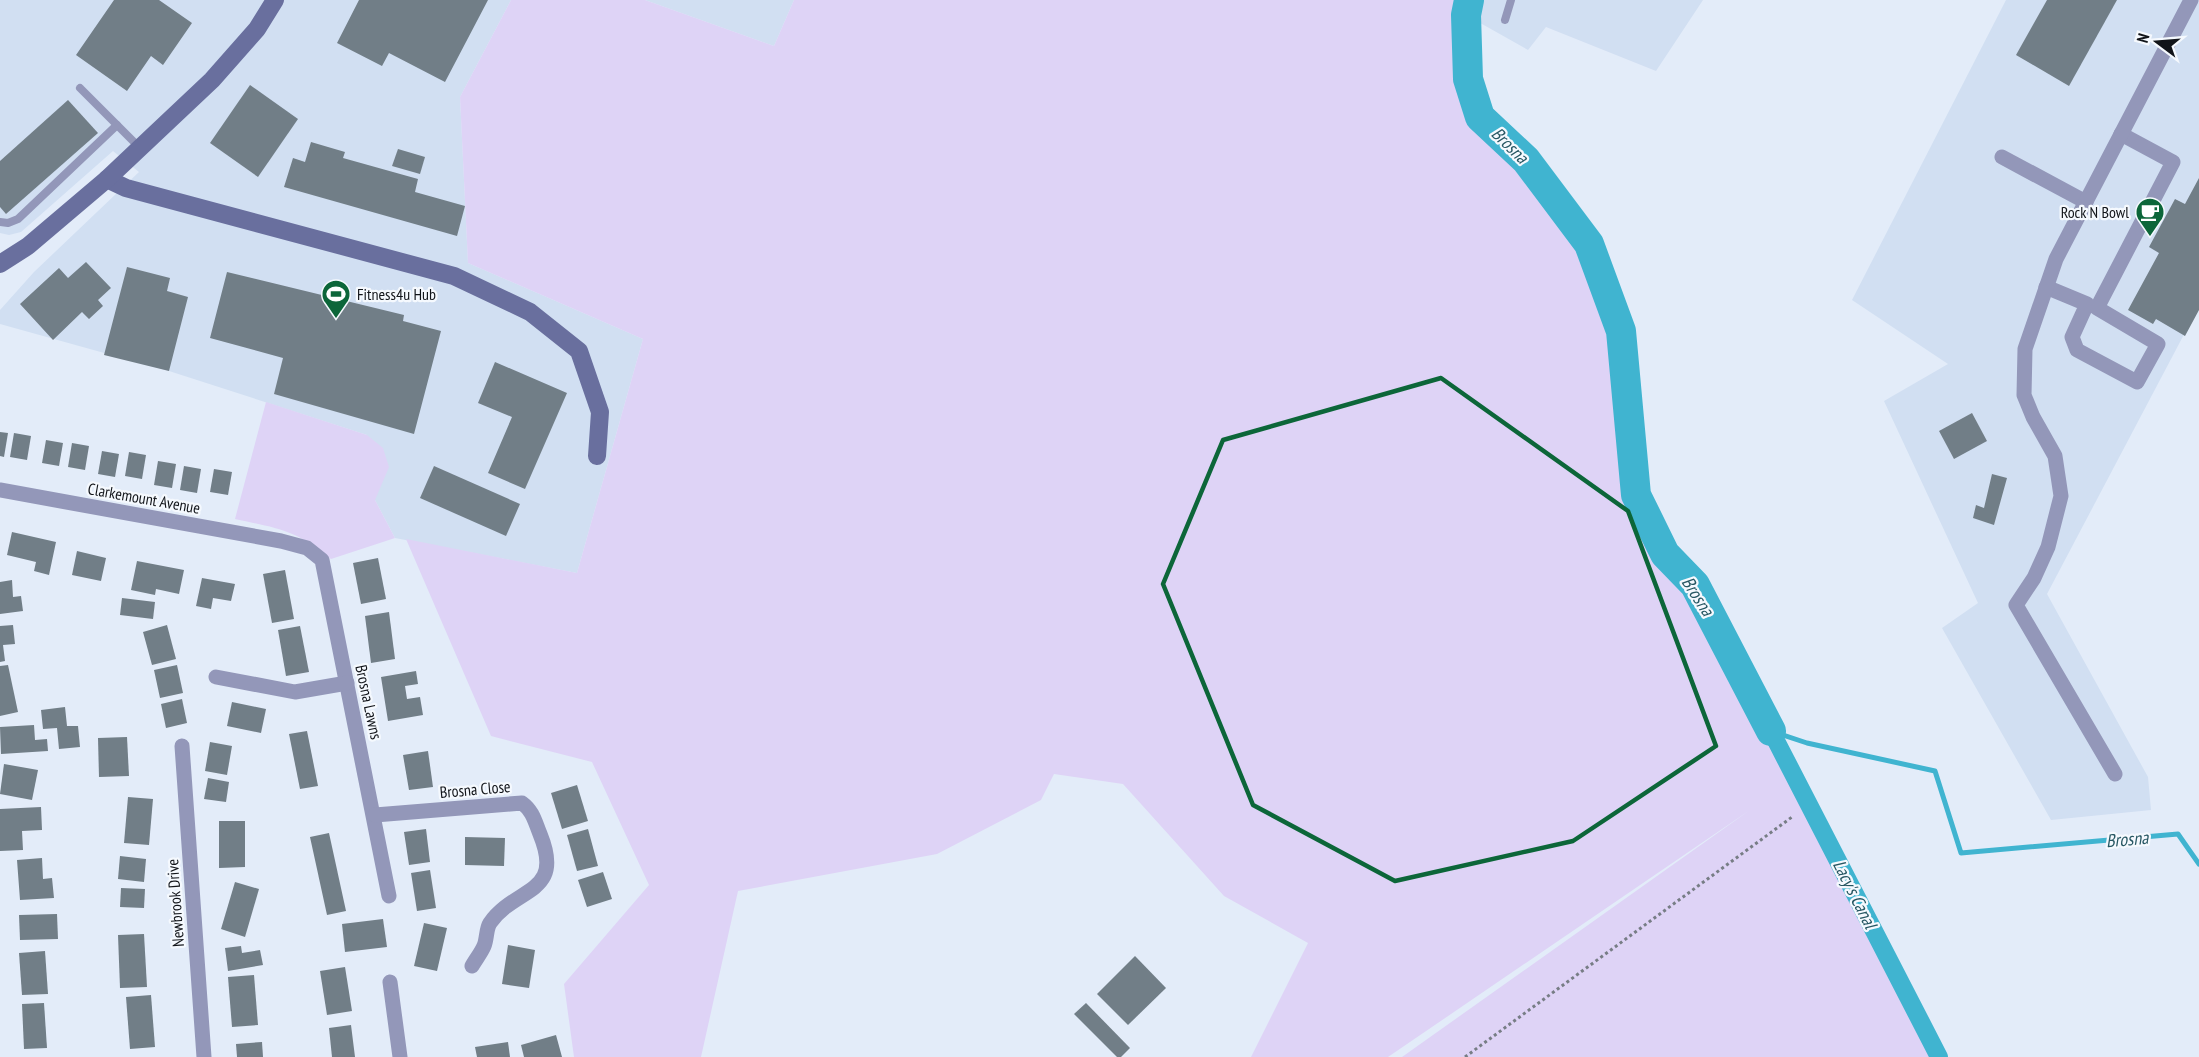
<svg xmlns="http://www.w3.org/2000/svg" width="2199" height="1057" viewBox="0 0 2199 1057" font-family="'PT Sans Narrow',sans-serif">
  <style>
    .built { fill: #d1dff2 }
    .green { fill: #ded3f6 }
    .lines { fill: none; stroke-linecap: round; stroke-linejoin: round }
    .stream { stroke: #40b4d0; stroke-width: 5 }
    .canal { stroke: #40b4d0; stroke-width: 18 }
    .river { stroke: #40b4d0; stroke-width: 30 }
    .building { fill: #717e87 }
    .path { stroke: #777d85; stroke-width: 3; stroke-dasharray: 3 3; stroke-linecap: butt }
    .lane { stroke: #9397b9; stroke-width: 8 }
    .street { stroke: #9397b9; stroke-width: 15 }
    .secondary { stroke: #696f9e; stroke-width: 18 }
    .marked { fill: none; stroke: #0c6639; stroke-width: 4.5; stroke-linejoin: round }
    .labels { text-anchor: middle; dominant-baseline: central; stroke-width: 4.5; stroke-linejoin: round; paint-order: stroke }
    .poi-label { font-size: 16px; fill: #111419; stroke: #f5f9fe; text-anchor: end }
    .street-label { font-size: 16px; fill: #111419; stroke: #f5f9fe }
    .water-label { font-size: 18px; font-style: italic; fill: #275763; stroke: #f5f9fe }
  </style>
  <rect width="100%" height="100%" fill="#e3ecf9"/>
  <!-- built -->
  <g class="built">
    <path d="M0 0H511L460 97 468 263 643 339 577 573 395 538 375 500 367 435 169 371 0 324V310L34 272 139 172 113 151 21 232 9 235 0 233Z"/>
    <path d="M645 0H794L774 46Z"/>
    <path d="M1469 0H1703L1656 71 1546 27 1528 50 1466 15Z"/>
    <path d="M2006 0H2199V306L2047 594 2148 777 2151 810 2051 820 1942 628 1978 603 1884 401 1948 364 1852 300Z"/>
  </g>
  <!-- green -->
  <g class="green">
    <path d="M511 0H645L774 46 794 0H1469L1466 15 1468 79 1480 117 1526 160 1589 244 1621 331 1636 495 1665 554 1695 585 1785 759 1931 1057H1402L1750 810 1388 1057H1251L1308 943 1224 896 1123 784 1054 774 1041 800 937 854 738 891 701 1057H574L564 984 649 885 592 762 491 736 406 539 577 573 643 339 468 263 460 97Z"/>
    <path d="M266 402 367 435 383 448 389 467 375 500 395 538 331 559C297 530 277 528 235 519Z"/>
  </g>
  <g class="lines">
    <!-- stream -->
    <path class="stream" d="M1771 731 1807 743 1935 771 1961 853 2178 834 2199 864"/>
    <!-- canal -->
    <path class="canal" d="M1771 731 1939 1057"/>
    <!-- river -->
    <path class="river" d="M1469 0 1466 15 1468 79 1480 117 1526 160 1589 244 1621 331 1636 495 1665 554 1695 585 1771 731"/>
  </g>
  <!-- building -->
  <g class="building">
    <path d="M114 0H159L192 23 163 65 151 56 127 91 76 55Z"/>
    <path d="M359 0H488L445 82 389 53 382 66 337 43Z"/>
    <path d="M2047 0H2117L2069 86 2016 55Z"/>
    <path d="M250 85 298 119 258 177 210 143Z"/>
    <path d="M68 100 98 133 6 214 0 207V161Z"/>
    <path d="M311 142 345 152 343 158 418 179 415 192 465 206 457 236 284 187 293 158 305 162Z"/>
    <path d="M398 149 425 157 420 174 392 166Z"/>
    <path d="M2199 178V310L2185 336 2156 319 2153 324 2128 310 2159 253 2149 247 2175 199 2185 204Z"/>
    <path d="M86 262 111 288 98 300 103 306 89 319 82 312 53 340 20 304 59 268 68 278Z"/>
    <path d="M127 267 170 278 167 291 188 297 169 371 104 355Z"/>
    <path d="M227 272 404 315 403 321 441 331 414 434 274 394 283 358 210 338Z"/>
    <path d="M495 362 567 393 525 489 488 473 512 417 478 403Z"/>
    <path d="M1972 413 1987 441 1954 459 1939 431Z"/>
    <path d="M0 432 8 433 4 457 0 456Z"/>
    <path d="M14 433 31 436 27 460 10 457Z"/>
    <path d="M46 440 63 443 59 466 42 463Z"/>
    <path d="M72 443 89 446 85 470 68 467Z"/>
    <path d="M102 451 119 454 115 477 98 474Z"/>
    <path d="M129 452 146 455 142 479 125 476Z"/>
    <path d="M158 461 176 464 172 488 154 485Z"/>
    <path d="M184 466 201 469 197 493 180 490Z"/>
    <path d="M434 466 520 504 506 536 420 498Z"/>
    <path d="M214 469 232 472 228 495 210 492Z"/>
    <path d="M1992 474 2007 478 1994 525 1973 518 1976 505 1984 508Z"/>
    <path d="M12 532 56 542 49 575 34 571 36 562 7 555Z"/>
    <path d="M77 551 106 558 101 581 72 575Z"/>
    <path d="M378 558 386 599 361 604 353 563Z"/>
    <path d="M137 561 184 570 179 594 156 589 155 595 131 590Z"/>
    <path d="M285 570 294 619 272 623 263 574Z"/>
    <path d="M202 578 235 584 231 601 213 598 211 609 196 606Z"/>
    <path d="M12 580 13 597 21 596 23 611 0 614V582Z"/>
    <path d="M122 598 155 602 153 619 120 615Z"/>
    <path d="M389 612 395 659 371 663 365 616Z"/>
    <path d="M13 625 15 644 3 645 5 661 0 662V626Z"/>
    <path d="M167 625 176 659 152 665 143 632Z"/>
    <path d="M300 626 309 672 286 676 278 630Z"/>
    <path d="M8 665 18 712 0 716V666Z"/>
    <path d="M177 665 183 693 160 698 154 670Z"/>
    <path d="M416 671 418 684 405 686 407 699 420 697 423 715 388 721 381 677Z"/>
    <path d="M182 699 187 723 166 728 161 704Z"/>
    <path d="M232 702 266 709 261 733 227 726Z"/>
    <path d="M65 707 67 726H78L80 747 59 749 57 728 43 729 41 710Z"/>
    <path d="M34 725 35 740 47 739 48 751 1 754 0 727Z"/>
    <path d="M307 731 318 786 300 789 289 734Z"/>
    <path d="M127 737 129 776 99 777 98 738Z"/>
    <path d="M210 742 232 746 227 775 205 771Z"/>
    <path d="M428 751 433 787 409 790 403 755Z"/>
    <path d="M4 764 38 770 32 800 0 794Z"/>
    <path d="M208 778 229 782 226 802 204 799Z"/>
    <path d="M577 785 588 821 562 829 551 793Z"/>
    <path d="M128 797 153 799 149 845 124 843Z"/>
    <path d="M41 807 42 830 22 831 23 850 0 851V809Z"/>
    <path d="M219 821H245V867L219 868Z"/>
    <path d="M426 829 430 862 409 865 404 832Z"/>
    <path d="M588 829 598 866 577 871 567 835Z"/>
    <path d="M329 833 346 911 327 915 310 837Z"/>
    <path d="M465 837 505 838 504 866 465 865Z"/>
    <path d="M120 856 146 859 144 882 118 879Z"/>
    <path d="M42 858 43 879 52 878 54 898 20 900 17 860Z"/>
    <path d="M430 870 436 908 417 911 411 873Z"/>
    <path d="M603 872 612 899 587 907 578 880Z"/>
    <path d="M235 882 259 889 245 937 221 929Z"/>
    <path d="M121 888 145 889 144 908 120 907Z"/>
    <path d="M57 914 58 939 20 940 19 915Z"/>
    <path d="M383 919 387 947 345 952 342 924Z"/>
    <path d="M424 923 447 928 437 971 414 966Z"/>
    <path d="M144 934 147 987 120 988 118 935Z"/>
    <path d="M508 945 535 950 529 988 502 984Z"/>
    <path d="M241 946 242 953 260 950 263 965 228 971 225 948Z"/>
    <path d="M45 951 48 994 22 995 19 953Z"/>
    <path d="M1135 956 1166 988 1128 1025 1097 994Z"/>
    <path d="M345 967 352 1011 327 1015 320 971Z"/>
    <path d="M254 975 258 1025 232 1027 228 977Z"/>
    <path d="M151 995 155 1047 130 1049 126 997Z"/>
    <path d="M44 1003 47 1048 24 1049 22 1004Z"/>
    <path d="M1086 1003 1130 1048 1121 1057H1117L1074 1014Z"/>
    <path d="M351 1025 355 1057H332L329 1028Z"/>
    <path d="M556 1035 562 1057H524L521 1045Z"/>
    <path d="M262 1042 263 1057H237L236 1044Z"/>
    <path d="M508 1042 510 1057H477L475 1047Z"/>
  </g>
  <g class="lines">
    <!-- path -->
    <path class="path" d="M1465 1057 1792 817"/>
    <!-- lane -->
    <g class="lane">
      <path d="M1505 20 1511 0"/>
      <path d="M80 88 140 148"/>
      <path d="M0 222 8 223 18 219 117 125"/>
    </g>
    <!-- street -->
    <g class="street">
      <path d="M2002 157 2086 202"/>
      <path d="M2046 287 2087 304 2072 337 2077 350 2137 382 2158 344 2097 308 2173 162 2121 134"/>
      <path d="M0 490 281 541 307 548 322 560 389 896"/>
      <path d="M216 677 295 692 347 683"/>
      <path d="M182 746 204 1057"/>
      <path d="M2115 774 2016 605 2034 578 2048 547 2061 496 2055 456 2033 417 2024 395 2025 349 2056 259 2191 0"/>
      <path d="M375 815 522 803C533 811 535 822 540 834 565 895 516 886 490 923 486 929 487 939 484 946 481 953 476 959 472 966"/>
      <path d="M390 982 400 1057"/>
    </g>
    <!-- secondary -->
    <g class="secondary">
      <path d="M107 179 126 188 454 276 530 312 579 351 600 412 597 456"/>
      <path d="M0 264 28 246 107 179 212 80 257 29 275 0"/>
    </g>
  </g>
  <!-- marked area -->
  <path class="marked" d="M1441 378 1628 511 1716 746 1573 841 1395 881 1253 805 1163 584 1223 440Z"/>
  <!-- icons -->
  <defs>
    <g id="cafe-pin" transform="scale(1.5)"><path d="M0 17L-7.5 6A9.5 9.5 0 1 1 7.5 6Z" fill="#0c6639" stroke="#f5f9fe"/><path d="M-5.5-4.5H6V0H3Q3 3.5 0 3.5H-2.5Q-5.5 3.5-5.5 0ZM3-3.2v2h1.7v-2ZM-6 4.5H4V6H-6Z" fill="#fff"/></g>
    <g id="stadium-pin" transform="scale(1.5)"><path d="M0 17L-7.5 6A9.5 9.5 0 1 1 7.5 6Z" fill="#0c6639" stroke="#f5f9fe"/><path d="M0-5a6.5 5 0 1 0 0 10a6.5 5 0 1 0 0-10ZM-3.5-1.8h7v3.6h-7Z" fill="#fff"/></g>
  </defs>
  <g fill-rule="evenodd">
    <use href="#cafe-pin" x="2150" y="212"/>
    <use href="#stadium-pin" x="336" y="294"/>
  </g>
  <g class="labels">
    <!-- poi labels -->
    <g class="poi-label">
      <text x="2129" y="212">Rock N Bowl</text>
      <text x="357" y="294" text-anchor="start">Fitness4u Hub</text>
    </g>
    <!-- street labels -->
    <g class="street-label">
      <text transform="translate(144 498) rotate(10)">Clarkemount Avenue</text>
      <text transform="translate(369 702) rotate(78)">Brosna Lawns</text>
      <text transform="translate(475 789) rotate(-5)">Brosna Close</text>
      <text transform="translate(175 903) rotate(-94)">Newbrook Drive</text>
    </g>
    <!-- water labels -->
    <g class="water-label">
      <text transform="translate(1510 145) rotate(44)">Brosna</text>
      <text transform="translate(1698 596) rotate(57)">Brosna</text>
      <text transform="translate(2127 839) rotate(-5)">Brosna</text>
      <text transform="translate(1855 894) rotate(63)">Lacy's Canal</text>
    </g>
  </g>
  <!-- north arrow -->
  <g transform="translate(2157 42) rotate(286)" stroke="#f5f9fe" stroke-width="4.5" paint-order="stroke">
  <path d="M0-4.5L10 22L0 15L-10 22Z" fill="#111419"/>
  <text y="-9" font-size="16" font-weight="bold" text-anchor="middle" fill="#111419">N</text>
  </g>
</svg>
